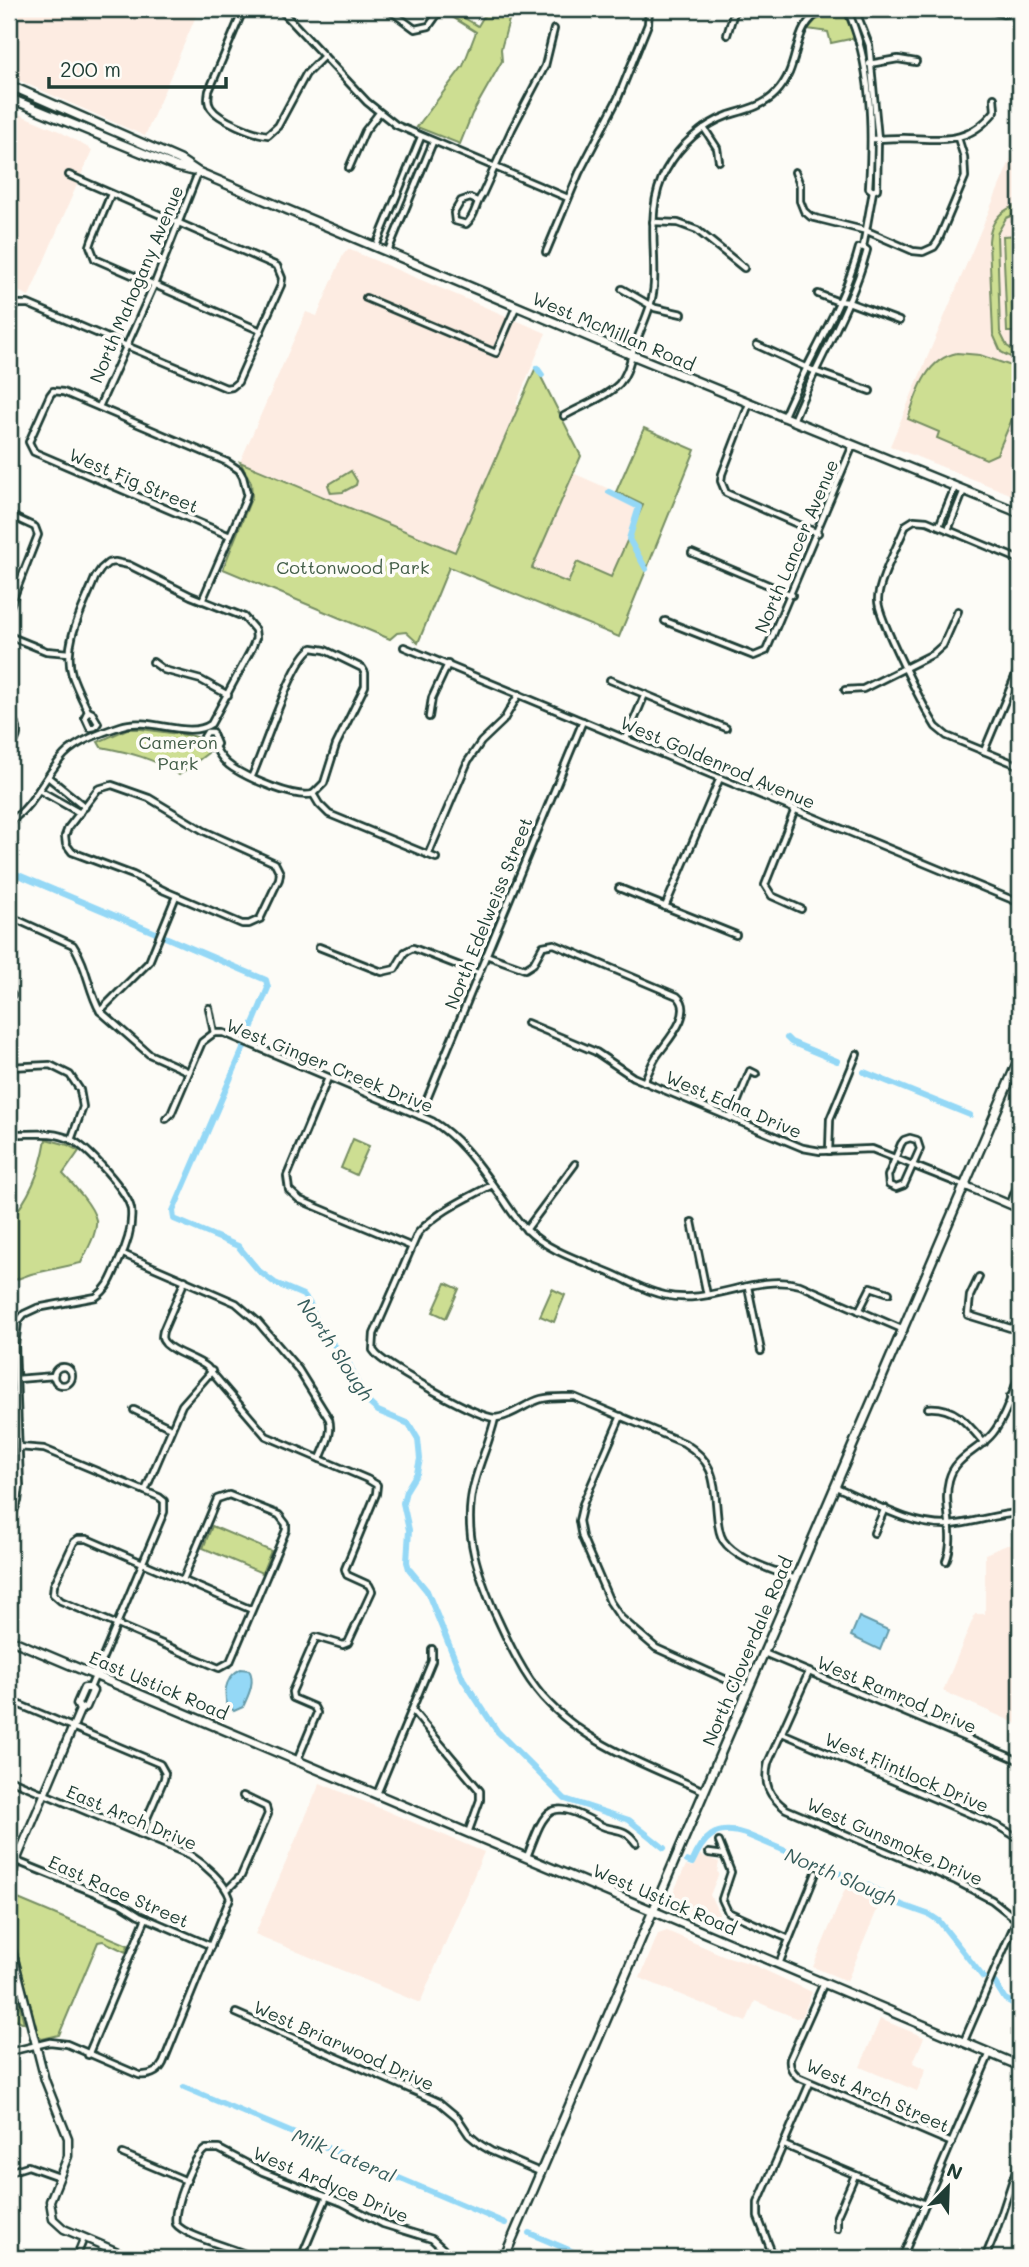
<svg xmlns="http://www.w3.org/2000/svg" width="1029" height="2267" viewBox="0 0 1029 2267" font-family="Mali,sans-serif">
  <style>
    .built { fill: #fdece2 }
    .green { fill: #cdde92; stroke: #768e63; stroke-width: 2 }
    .water { fill: #94d8f6; stroke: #659aa8; stroke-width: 2 }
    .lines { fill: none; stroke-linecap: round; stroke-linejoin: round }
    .canal { stroke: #94d8f6; stroke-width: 6 }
    .minor-casing { stroke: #1f3d34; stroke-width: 10 }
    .tertiary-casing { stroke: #1f3d34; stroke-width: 11 }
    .secondary-casing { stroke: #1f3d34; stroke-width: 12 }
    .minor { stroke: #fdfcf7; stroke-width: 4.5 }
    .tertiary { stroke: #fdfcf7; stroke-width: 6 }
    .secondary { stroke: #fdfcf7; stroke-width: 7 }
    .labels { text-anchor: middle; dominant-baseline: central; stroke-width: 7; stroke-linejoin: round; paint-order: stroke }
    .street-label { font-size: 18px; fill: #1f3d34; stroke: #fdfcf7 }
    .park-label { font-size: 18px; fill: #425d47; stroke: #fdfcf7 }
    .water-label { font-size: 19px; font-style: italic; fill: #365c5b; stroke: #fdfcf7 }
  </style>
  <rect width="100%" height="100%" fill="#fdfcf7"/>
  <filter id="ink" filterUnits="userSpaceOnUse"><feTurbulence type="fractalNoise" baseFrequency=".0143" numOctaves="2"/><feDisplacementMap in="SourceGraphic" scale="14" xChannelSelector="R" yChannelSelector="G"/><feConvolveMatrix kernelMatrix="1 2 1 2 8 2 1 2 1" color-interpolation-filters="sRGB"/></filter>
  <g filter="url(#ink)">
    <!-- built -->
    <g class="built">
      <path d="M9 9H199L145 136 9 76Z"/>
      <path d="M9 110 59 131 92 150 29 296 9 287Z"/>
      <path d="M1020 137V498L890 446Z"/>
      <path d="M348 249 546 333 516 404 519 405 455 553 240 462 306 312 317 316 343 255Z"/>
      <path d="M573 473 643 504 611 577 568 583 532 567Z"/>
      <path d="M1007 1545H1020V1725L943 1691 975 1614H985V1554Z"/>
      <path d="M320 1783 484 1852 420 2003 255 1934Z"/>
      <path d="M698 1854 719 1862 717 1872 719 1873 710 1895 719 1914 718 1923 676 1905 672 1895 686 1865 692 1867Z"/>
      <path d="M848 1882 883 1896 847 1981 813 1967Z"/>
      <path d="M667 1931 725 1956 749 1963 812 1992 802 2017 796 2018 755 2001 746 2022 640 1978 658 1934Z"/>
      <path d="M880 2019 924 2037 913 2063 926 2069 917 2091 860 2067Z"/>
    </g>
    <!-- green -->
    <g class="green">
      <path d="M449 9 478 26 488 9H512L501 49 502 61 472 114 460 144 417 127 463 66 476 32 446 13Z"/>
      <path d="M837 11 844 13 855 38 831 43 828 32 808 29 816 20Z"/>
      <path d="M1020 205V212L1006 218 997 234 1000 332 1007 346 1020 355V362L1001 352 993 334 989 241C990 222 1001 208 1020 205Z"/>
      <path d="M1020 235V332H1007L1003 236Z"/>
      <path d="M957 353 980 355 1020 369V386L1013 403 1016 410 997 454 986 459 937 438 939 432 908 419C917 392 926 359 957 353Z"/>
      <path d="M536 367 581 456 532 568 568 583 577 562 611 577 643 505 616 492 644 428 695 450 619 637 449 567 418 643 406 632 397 633 390 639 223 569 252 496 251 482 240 462 455 552Z"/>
      <path d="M351 471 357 481 356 485 343 492 331 493 328 485Z"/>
      <path d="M127 729H141L193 736 200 738 208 753 179 775C156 759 128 752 101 747L98 742Z"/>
      <path d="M46 1139 68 1145 79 1151 63 1174C72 1183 94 1207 96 1220 98 1233 86 1251 81 1263L31 1274 9 1282V1221C31 1197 41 1170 46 1139Z"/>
      <path d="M353 1139 369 1146 356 1175 341 1168Z"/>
      <path d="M446 1283 459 1289 446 1318 433 1312Z"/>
      <path d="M552 1289 565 1295 554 1322 540 1316Z"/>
      <path d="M212 1526 271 1551 262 1573 203 1548Z"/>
      <path d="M11 1896 128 1945 126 1952 103 1941 98 1942 59 2035 42 2039 38 2036 11 1929Z"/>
      <path d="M9 1962 24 2023 9 2016Z"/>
    </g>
    <!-- water -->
    <g class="water">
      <path d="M859 1617 888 1630 880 1650 851 1636Z"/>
      <path d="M241 1669 249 1670C256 1681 248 1696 243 1707L234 1711 227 1704C223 1689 227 1676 241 1669Z"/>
    </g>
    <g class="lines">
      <!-- canal -->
      <g class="canal">
        <path d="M537 368 542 375"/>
        <path d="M609 492 639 507 629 539 646 569"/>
        <path d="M9 871 156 933"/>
        <path d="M165 937 266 980 268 988 247 1038"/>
        <path d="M787 1038 791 1042 837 1061"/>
        <path d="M244 1047 173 1211 174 1219 238 1246 259 1271 275 1283 303 1295 310 1304 320 1331 346 1357 358 1384 369 1403 378 1411 409 1424 418 1439 420 1459 417 1473 406 1491 403 1503 409 1530 407 1562 409 1569 427 1591 463 1679 497 1731 565 1799 629 1820 664 1848"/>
        <path d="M864 1072 970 1115"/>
        <path d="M687 1861 692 1863C703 1838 715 1824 745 1834L869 1886 902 1905 930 1915 939 1921 983 1977"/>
        <path d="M995 1983 1005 1999 1020 2007"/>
        <path d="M184 2087 505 2223"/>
        <path d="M529 2233 588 2258"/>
      </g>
      <!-- minor casing -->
      <g class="minor-casing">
        <g id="minor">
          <path d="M247 9 241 15 209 91C208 97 207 103 211 108 219 120 254 134 268 135L278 126 306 74 324 56"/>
          <path d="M280 9 367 102 396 125 568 198"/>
          <path d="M388 9 415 29 429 26 441 9"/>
          <path d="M847 9C872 64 873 128 869 188L873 191"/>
          <path d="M987 9 1003 14 1020 12"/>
          <path d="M727 35 735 9"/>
          <path d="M869 64 898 59 916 62"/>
          <path d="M704 128 717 148 719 161"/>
          <path d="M871 139C882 139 893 138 904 138 944 139 968 145 995 111L994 98"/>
          <path d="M349 168 365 131 379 113"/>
          <path d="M795 172 800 185V201L804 211 811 217 867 231 913 251 923 252 934 247 938 241 965 177 964 157 958 138"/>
          <path d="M111 194 92 240 90 246 95 259 261 331"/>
          <path d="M477 201 470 198 461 201 454 213 455 221 466 224C476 216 475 204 482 195L512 129 545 66 554 29"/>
          <path d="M653 222 678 223 697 230 744 268"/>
          <path d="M376 246 421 137"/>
          <path d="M388 251 433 142"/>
          <path d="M546 252 579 173 618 98 648 24 649 9"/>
          <path d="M622 289 655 308 682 314"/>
          <path d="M818 294 836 301 848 302 899 321"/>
          <path d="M366 298 496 353 516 307"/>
          <path d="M9 317 17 304H28L226 388 232 387 238 382 281 285 282 278 277 266 69 175"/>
          <path d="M757 345 814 371 870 391"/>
          <path d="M749 404 722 474 721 481 726 493 818 533"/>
          <path d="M99 407 154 285 198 173"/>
          <path d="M564 416C581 406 605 398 619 384 629 373 630 358 635 345 642 325 653 306 654 284 656 245 646 206 666 170 680 145 702 125 729 115 746 110 764 106 776 93 804 63 788 27 825 9"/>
          <path d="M783 418C807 360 843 308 859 248L863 247"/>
          <path d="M793 421C816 363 851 310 867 250L863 247 873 191 877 189 878 139 869 45 855 9"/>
          <path d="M9 515 35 527 38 535 9 609"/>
          <path d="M939 526 955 487"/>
          <path d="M948 530 964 490"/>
          <path d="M692 553 792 595"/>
          <path d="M1020 560 927 521 914 520 906 525C899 543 878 582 878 600 877 616 925 710 936 727L947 736 1020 766"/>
          <path d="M202 601 245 501 247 493 243 477 239 470 227 462 63 392 53 391 50 395 29 442 34 452 230 536"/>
          <path d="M665 621 754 656 766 651 853 445"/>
          <path d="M9 636 46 651 69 653"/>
          <path d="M404 647 1020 903"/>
          <path d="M153 662 164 670 201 680 228 695"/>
          <path d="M610 680 726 728"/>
          <path d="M845 690 863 689 933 654 943 645 958 611"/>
          <path d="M9 716C22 728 18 738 9 750"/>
          <path d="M429 717 432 698 448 664"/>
          <path d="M626 739 645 694"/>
          <path d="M215 747 217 744 212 732H207L204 737 210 747H215C219 755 225 763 233 768 250 779 295 799 313 794L319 804 329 814 436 858"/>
          <path d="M984 751 1020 665"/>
          <path d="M252 776C264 750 292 660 312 648L325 650 362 668 365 673V686L336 745 324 783 313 794"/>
          <path d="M48 777 85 807"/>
          <path d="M112 785 149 798 204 831 275 863 280 873 279 879 260 919 249 924H242L165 891 133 875 72 852 66 844 65 836 68 828 98 789Z"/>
          <path d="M39 790 80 813"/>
          <path d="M795 809 765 885 772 896 801 909"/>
          <path d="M9 822C34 806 44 777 64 755 77 741 103 732 121 726 149 716 188 740 211 724L252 648 256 638 255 630 244 617 191 596 129 565 115 562 108 563 101 569 95 578C84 607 62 642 72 675 76 687 82 699 88 711L92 713 98 723 95 727 90 728 85 717 88 711"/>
          <path d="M428 855 468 761 481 742 503 721 519 694"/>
          <path d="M619 888 736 935"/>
          <path d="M665 907 720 778"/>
          <path d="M9 916 73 945C87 965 88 990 100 1011L149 1054 189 1072"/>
          <path d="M319 947 382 972 395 969 405 952 413 948 478 973"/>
          <path d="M486 955 525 969 533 964 543 946 554 944 677 996C696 1012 666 1042 656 1057 651 1065 648 1074 644 1082"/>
          <path d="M9 992 12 995"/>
          <path d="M209 1008 214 1033"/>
          <path d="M100 1011 149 962 176 896"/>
          <path d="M527 1023 596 1052 633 1077 803 1148 820 1151 872 1149 965 1186"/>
          <path d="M214 1033H224L432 1121C464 1141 481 1170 503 1199 510 1209 517 1221 526 1229 549 1252 585 1262 615 1275 631 1282 647 1292 664 1295 710 1306 755 1273 800 1285L904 1330"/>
          <path d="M9 1067 50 1065 70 1075 80 1090 83 1107 71 1140"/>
          <path d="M328 1078 287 1176 289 1190 300 1200 410 1246"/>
          <path d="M420 1116 583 721"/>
          <path d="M731 1118 750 1071 756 1074"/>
          <path d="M166 1119 171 1114 202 1042 214 1033"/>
          <path d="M9 1134C31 1135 51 1130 72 1140 88 1148 128 1192 131 1209 133 1228 127 1245 119 1261 112 1276 110 1287 96 1297L37 1308 24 1314 18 1322 15 1345 20 1486 18 1501 9 1522"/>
          <path d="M910 1138 917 1140 920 1149 904 1185 896 1188 889 1185 888 1176 901 1144 904 1140Z"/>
          <path d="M829 1151 830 1119 857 1054"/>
          <path d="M492 1185C466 1199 438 1211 418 1233L374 1334 373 1350 377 1355C391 1368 479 1419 496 1418 513 1416 526 1403 541 1399 552 1396 563 1397 574 1397L684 1443C715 1462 714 1480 717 1513 718 1522 718 1532 723 1540 737 1561 773 1569 795 1579"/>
          <path d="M1010 1204 1020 1180"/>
          <path d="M692 1222 707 1295"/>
          <path d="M526 1230 575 1164"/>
          <path d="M123 1254 236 1303 258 1322 298 1369 329 1419C333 1434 325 1446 320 1459"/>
          <path d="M979 1277 970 1296 968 1315 1020 1331"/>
          <path d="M185 1280 163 1331C162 1336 161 1339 165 1343 172 1352 196 1358 207 1367L266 1436 367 1479 377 1485 376 1494 345 1569 347 1575 369 1585 372 1591 348 1643 343 1645 316 1637 292 1692 293 1698 314 1707 317 1713 297 1761"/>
          <path d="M748 1287 761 1351"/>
          <path d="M859 1311 871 1287 889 1293"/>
          <circle cx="63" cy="1376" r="9"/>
          <path d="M17 1379 54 1376"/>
          <path d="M1010 1397 1020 1402"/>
          <path d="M928 1408C955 1406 968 1424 984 1443"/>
          <path d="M134 1410 171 1428"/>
          <path d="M621 1416 583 1504 579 1521 582 1537 610 1602 621 1618 656 1648 747 1689"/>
          <path d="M495 1418C489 1446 474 1472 471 1500 466 1539 478 1573 493 1609 507 1639 521 1672 543 1697 586 1745 647 1765 704 1791"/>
          <path d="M19 1447 44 1449 159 1497 164 1501V1512L90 1688"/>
          <path d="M836 1487C871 1502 911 1527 950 1525 974 1523 996 1514 1020 1513"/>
          <path d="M145 1491 182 1405 212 1371"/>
          <path d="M874 1533 885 1508"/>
          <path d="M946 1561C957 1535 942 1507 949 1480 955 1456 979 1451 993 1433 1006 1417 1012 1393 1020 1374"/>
          <path d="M183 1580 217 1499 229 1495 279 1515 286 1524V1530L230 1662 219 1668 61 1601 53 1594 54 1585 74 1542 78 1539H87L252 1610"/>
          <path d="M764 1653 1020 1761"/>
          <path d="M809 1672 768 1763C763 1785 769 1796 786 1809L956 1881 992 1900 1016 1919"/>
          <path d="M9 1705H20L160 1764 165 1773 164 1779 140 1834"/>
          <path d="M412 1710 480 1791V1800L468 1833"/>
          <path d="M782 1733 998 1826 1020 1839"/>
          <path d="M9 1779 190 1855C204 1864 225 1882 230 1898L163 2063C158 2073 150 2076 139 2075L67 2044 50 2042 9 2052"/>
          <path d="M377 1794 432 1661V1649"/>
          <path d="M719 1842 731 1872 722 1899 728 1912 789 1939"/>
          <path d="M709 1853 724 1855"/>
          <path d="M527 1857C545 1809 548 1796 598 1824 614 1833 623 1825 636 1843"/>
          <path d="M9 1858 120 1903 139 1915 211 1946"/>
          <path d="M227 1890 241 1876 268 1814 266 1807 243 1796"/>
          <path d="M779 1964 816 1873"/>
          <path d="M824 1983 790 2059C789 2067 792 2071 798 2077L952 2143"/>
          <path d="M236 2013 439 2102 457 2117 469 2135 481 2145 491 2151 540 2172"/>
          <path d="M964 2041 1020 1912"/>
          <path d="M88 2055 146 1918"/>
          <path d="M784 2145 925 2204"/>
          <path d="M123 2154 187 2181"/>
          <path d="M9 2172 28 2166 59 2177"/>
          <path d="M837 2229V2216L855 2175"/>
          <path d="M76 2258 84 2238"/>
          <path d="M254 2258C235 2248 186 2237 176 2224 172 2209 193 2156 206 2149H219L263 2172 343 2203 383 2224 432 2239 443 2249 444 2258"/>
          <path d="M301 2258 327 2196"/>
          <path d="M760 2258 772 2253 758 2217V2203L810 2083"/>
          <path d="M902 2258 990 2053"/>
          <path d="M985 2258 996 2231 1020 2158"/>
        </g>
      </g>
      <!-- tertiary casing -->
      <g class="tertiary-casing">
        <g id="tertiary">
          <path d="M966 1186 1020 1209"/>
          <path d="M84 1688H90L93 1691 86 1707 80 1710 77 1704Z"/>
          <path d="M9 1884 16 1861 80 1710"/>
          <path d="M9 1939 45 2080 68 2138V2156L50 2201 53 2219 64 2229 132 2258"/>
        </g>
      </g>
      <!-- secondary casing -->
      <g class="secondary-casing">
        <g id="secondary">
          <path d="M9 85 180 160 198 172 632 355 1020 513"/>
          <path d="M9 98 177 167 193 171"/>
          <path d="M9 1639 1020 2066"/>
          <path d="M504 2258 1020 1056"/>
        </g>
      </g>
      <!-- minor -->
      <use href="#minor" class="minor"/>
      <!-- tertiary -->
      <use href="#tertiary" class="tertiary"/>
      <!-- secondary -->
      <use href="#secondary" class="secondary"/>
    </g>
  </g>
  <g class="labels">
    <!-- street labels -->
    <g class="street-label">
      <text transform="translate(136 284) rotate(-67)">North Mahogany Avenue</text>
      <text transform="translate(614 331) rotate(23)">West McMillan Road</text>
      <text transform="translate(134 480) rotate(23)">West Fig Street</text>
      <text transform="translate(796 546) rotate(-67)">North Lancer Avenue</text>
      <text transform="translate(718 762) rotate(23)">West Goldenrod Avenue</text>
      <text transform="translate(488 913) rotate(-68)">North Edelweiss Street</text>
      <text transform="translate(330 1065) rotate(22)">West Ginger Creek Drive</text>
      <text transform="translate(734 1104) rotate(23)">West Edna Drive</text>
      <text transform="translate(747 1651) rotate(-67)">North Cloverdale Road</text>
      <text transform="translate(159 1685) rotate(23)">East Ustick Road</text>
      <text transform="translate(897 1694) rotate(23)">West Ramrod Drive</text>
      <text transform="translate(907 1772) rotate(23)">West Flintlock Drive</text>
      <text transform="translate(132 1817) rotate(23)">East Arch Drive</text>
      <text transform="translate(895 1841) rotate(24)">West Gunsmoke Drive</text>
      <text transform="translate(119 1891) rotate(24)">East Race Street</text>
      <text transform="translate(665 1899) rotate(23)">West Ustick Road</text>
      <text transform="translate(344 2045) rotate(24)">West Briarwood Drive</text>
      <text transform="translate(878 2095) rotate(24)">West Arch Street</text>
      <text transform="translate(331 2184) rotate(23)">West Ardyce Drive</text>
    </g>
    <!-- park labels -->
    <g class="park-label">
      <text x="353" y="567">Cottonwood Park</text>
      <text x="178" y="742">Cameron<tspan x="178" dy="21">Park</tspan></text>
    </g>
    <!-- water labels -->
    <g class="water-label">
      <text transform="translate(336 1349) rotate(56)">North Slough</text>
      <text transform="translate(841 1876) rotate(23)">North Slough</text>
      <text transform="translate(344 2155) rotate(23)">Milk Lateral</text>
    </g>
  </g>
  <!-- margin -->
  <rect width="1029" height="2267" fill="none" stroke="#fdfcf7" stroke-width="35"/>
  <rect x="18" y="18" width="994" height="2232" fill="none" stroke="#1f3d34" stroke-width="2.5" filter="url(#ink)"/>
  <!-- north arrow -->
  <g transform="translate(948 2187) rotate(23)" stroke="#fdfcf7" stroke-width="5" paint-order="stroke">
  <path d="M0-5L12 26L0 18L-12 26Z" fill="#1f3d34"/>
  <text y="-10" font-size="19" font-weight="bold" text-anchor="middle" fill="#1f3d34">N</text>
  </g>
  <!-- scale -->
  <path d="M49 77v10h177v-10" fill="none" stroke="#1f3d34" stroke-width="3.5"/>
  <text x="60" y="77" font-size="21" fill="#1f3d34" stroke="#fdfcf7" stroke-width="5" paint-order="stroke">200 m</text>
</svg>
